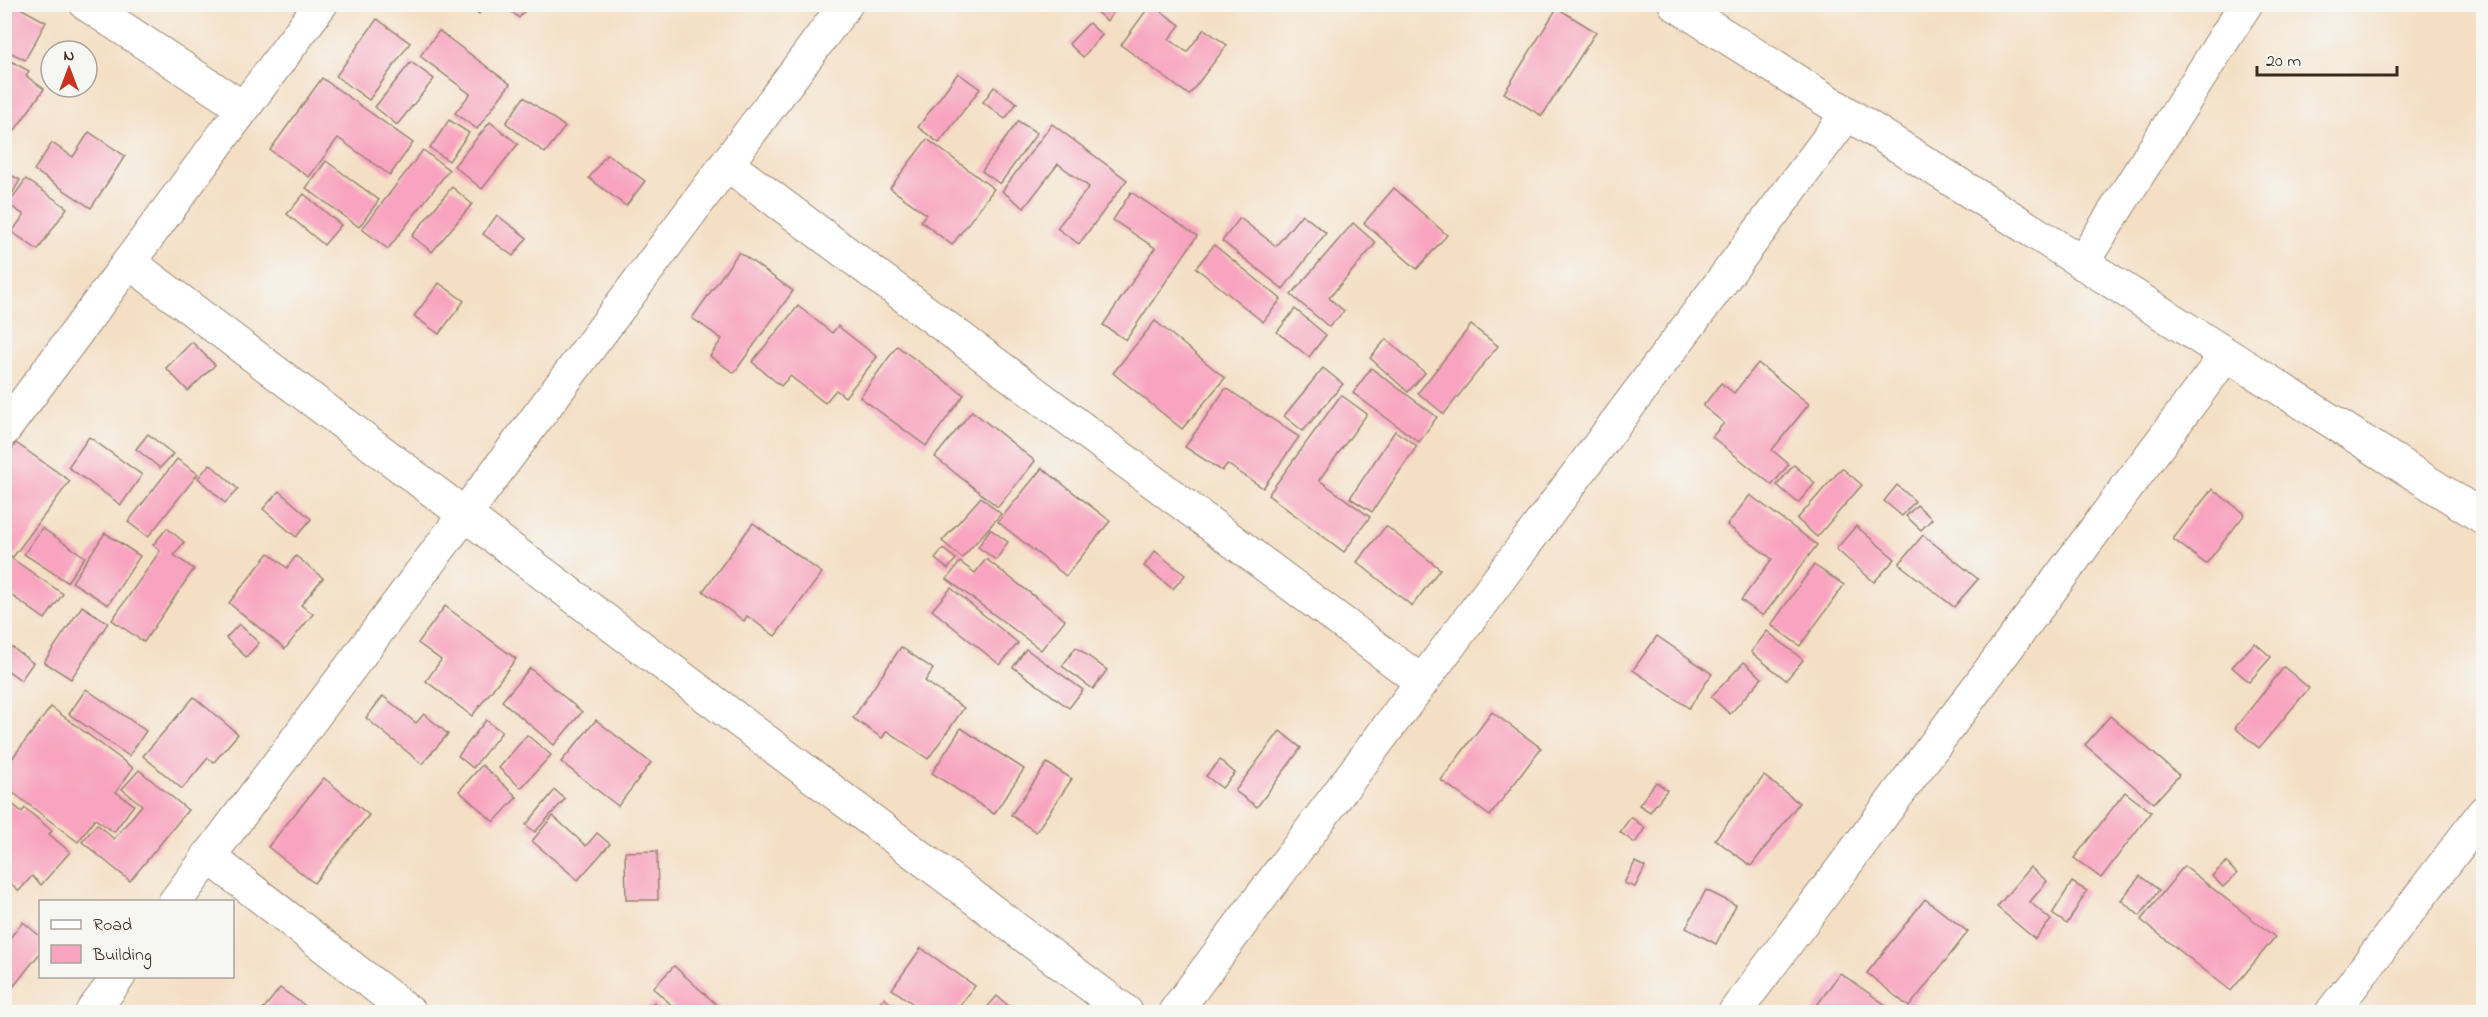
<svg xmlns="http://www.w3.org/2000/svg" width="2488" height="1017" viewBox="0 0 2488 1017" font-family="'Indie Flower',sans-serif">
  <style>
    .building { fill: #f8a4c0 }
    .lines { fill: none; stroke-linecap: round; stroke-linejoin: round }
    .minor-casing { stroke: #988472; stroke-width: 35 }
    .minor { stroke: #fff; stroke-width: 33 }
  </style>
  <rect width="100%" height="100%" fill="#f6f6f2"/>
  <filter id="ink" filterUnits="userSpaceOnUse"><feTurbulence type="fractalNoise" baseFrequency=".0167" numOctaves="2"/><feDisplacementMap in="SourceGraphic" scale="12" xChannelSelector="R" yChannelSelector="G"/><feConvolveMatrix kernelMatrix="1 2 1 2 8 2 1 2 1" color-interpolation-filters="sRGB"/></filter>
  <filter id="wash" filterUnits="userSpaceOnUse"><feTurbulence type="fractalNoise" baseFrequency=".008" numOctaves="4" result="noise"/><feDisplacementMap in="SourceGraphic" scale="24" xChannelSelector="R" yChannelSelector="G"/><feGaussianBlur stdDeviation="1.35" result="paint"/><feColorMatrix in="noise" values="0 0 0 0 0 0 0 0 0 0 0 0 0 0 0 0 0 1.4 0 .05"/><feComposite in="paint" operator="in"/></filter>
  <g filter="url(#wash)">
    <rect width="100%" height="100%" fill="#f4dfc5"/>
    <g id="blocks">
      <!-- building -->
      <g class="building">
        <path d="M4 4H13L46 22 25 60 4 49Z"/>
        <path d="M462 4H484L479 14Z"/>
        <path d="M503 4H530L519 18Z"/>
        <path d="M1087 4H1120L1107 21Z"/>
        <path d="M1151 4 1180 25 1169 39 1187 52 1204 29 1227 45 1189 95 1121 45Z"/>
        <path d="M1557 8 1596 32 1542 116 1504 93Z"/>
        <path d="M377 19 410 43 369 100 336 76Z"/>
        <path d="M1089 23 1102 35 1083 57 1069 44Z"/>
        <path d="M439 31 510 84 477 129 455 113 470 94 420 56Z"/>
        <path d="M9 60 29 71 26 76 44 89 4 146V68Z"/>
        <path d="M411 62 434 79 397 125 375 107Z"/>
        <path d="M958 73 980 89 939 143 918 127Z"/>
        <path d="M322 78 413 143 390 175 338 138 309 177 270 150Z"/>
        <path d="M994 87 1017 103 1005 119 983 102Z"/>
        <path d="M524 97 565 127 545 153 506 123Z"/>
        <path d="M449 120 469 133 449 161 430 148Z"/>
        <path d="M1018 121 1037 133 1000 184 982 171Z"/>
        <path d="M490 122 518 144 482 189 454 166Z"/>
        <path d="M1052 124 1127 180 1079 244 1057 228 1089 187 1058 164 1024 208 1002 191Z"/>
        <path d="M89 132 125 156 91 208 34 170 52 143 73 157Z"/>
        <path d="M927 139 994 189 952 245 921 221 926 214 890 188Z"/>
        <path d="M423 150 449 170 388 249 362 229Z"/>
        <path d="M607 154 645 181 626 206 589 178Z"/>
        <path d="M326 161 379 200 359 227 306 188Z"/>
        <path d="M4 171 20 180 4 208Z"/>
        <path d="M26 179 67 208 38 250 12 232 24 215 8 204Z"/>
        <path d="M452 187 472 204 432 252 412 236Z"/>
        <path d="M1394 188 1447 235 1417 269 1364 223Z"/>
        <path d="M1131 192 1197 236 1126 340 1103 325 1155 248 1113 220Z"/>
        <path d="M304 194 341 225 324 245 287 214Z"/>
        <path d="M1302 214 1326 233 1283 289 1222 241 1240 218 1276 246Z"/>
        <path d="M497 215 527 238 513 256 483 234Z"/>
        <path d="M1353 223 1376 243 1329 298 1344 311 1329 327 1291 295Z"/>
        <path d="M1214 245 1281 299 1263 322 1196 268Z"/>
        <path d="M739 252 793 291 734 373 710 356 722 339 692 318Z"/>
        <path d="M439 283 464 301 439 334 414 316Z"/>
        <path d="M798 306 832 333 838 326 877 357 845 397 836 390 825 403 790 376 781 386 752 362Z"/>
        <path d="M1295 309 1326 335 1309 357 1277 332Z"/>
        <path d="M1155 321 1225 378 1182 429 1113 373Z"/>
        <path d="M1471 325 1498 346 1444 414 1418 393Z"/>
        <path d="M1386 339 1425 373 1408 392 1370 358Z"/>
        <path d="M192 342 215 365 188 391 166 368Z"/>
        <path d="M897 346 964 395 926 446 860 397Z"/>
        <path d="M1758 363 1809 404 1772 450 1789 464 1772 485 1712 437 1724 423 1703 406 1721 383 1734 393Z"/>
        <path d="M1323 368 1343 384 1303 431 1284 416Z"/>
        <path d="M1371 368 1437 417 1419 442 1353 393Z"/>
        <path d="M1226 388 1299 437 1263 488 1227 464 1222 471 1185 447Z"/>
        <path d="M1341 395 1367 414 1319 480 1370 517 1344 552 1268 495Z"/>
        <path d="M972 411 1035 461 998 507 935 457Z"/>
        <path d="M1395 431 1417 446 1372 512 1350 498Z"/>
        <path d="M148 434 173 454 160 468 136 449Z"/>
        <path d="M89 437 142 475 121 505 68 467Z"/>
        <path d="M16 443 70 481 13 557 4 551V459Z"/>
        <path d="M177 459 198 474 148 537 128 522Z"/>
        <path d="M210 464 238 489 225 503 198 478Z"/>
        <path d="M1794 465 1815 483 1798 503 1777 485Z"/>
        <path d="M1042 468 1110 521 1066 576 998 522Z"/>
        <path d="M1842 468 1862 485 1817 537 1797 519Z"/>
        <path d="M1897 485 1915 501 1902 516 1884 501Z"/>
        <path d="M2212 489 2245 514 2206 564 2173 539Z"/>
        <path d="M279 491 311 519 296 537 263 509Z"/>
        <path d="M1750 495 1817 545 1763 616 1741 600 1772 559 1727 525Z"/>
        <path d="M981 497 1001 514 962 558 942 541Z"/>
        <path d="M1917 505 1932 519 1921 530 1906 516Z"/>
        <path d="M753 523 822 573 775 636 747 616 744 621 703 591Z"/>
        <path d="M1386 526 1440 569 1412 606 1357 562Z"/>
        <path d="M1856 526 1895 559 1874 582 1836 549Z"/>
        <path d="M42 528 85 557 67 582 24 554Z"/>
        <path d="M167 528 184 542 174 555 194 569 144 642 112 620 160 551 153 545Z"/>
        <path d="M990 529 1008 542 996 560 978 547Z"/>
        <path d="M105 533 140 556 108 605 72 582Z"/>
        <path d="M1923 535 1978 579 1954 607 1899 564Z"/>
        <path d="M943 549 956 559 948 569 935 559Z"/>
        <path d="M1155 551 1185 575 1173 589 1144 566Z"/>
        <path d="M4 553 63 594 45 619 4 590Z"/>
        <path d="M269 553 287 568 296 556 323 578 301 605 313 614 285 649 229 603Z"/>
        <path d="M986 559 1065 620 1041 650 947 579 960 562 975 573Z"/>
        <path d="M1814 565 1844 585 1800 646 1771 625Z"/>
        <path d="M951 588 1018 643 1000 665 932 610Z"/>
        <path d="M82 606 108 623 71 679 44 662Z"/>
        <path d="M445 606 516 659 472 716 426 681 441 660 418 643Z"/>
        <path d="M239 624 259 643 246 657 226 638Z"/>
        <path d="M1767 631 1803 660 1786 680 1751 652Z"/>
        <path d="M1657 636 1712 674 1689 708 1633 670Z"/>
        <path d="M2255 643 2271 657 2249 682 2232 667Z"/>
        <path d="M9 645 33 663 21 680 4 668V651Z"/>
        <path d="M901 647 933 669 925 681 964 708 928 759 887 731 882 738 853 718Z"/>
        <path d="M1076 647 1107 670 1093 689 1062 666Z"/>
        <path d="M1026 649 1083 690 1069 708 1013 667Z"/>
        <path d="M1744 662 1762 678 1730 714 1711 697Z"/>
        <path d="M2284 667 2309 688 2259 748 2235 728Z"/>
        <path d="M530 668 582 712 554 745 502 701Z"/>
        <path d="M86 689 146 731 129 756 69 714Z"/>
        <path d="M383 696 416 723 424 714 448 734 422 764 366 718Z"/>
        <path d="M194 697 238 734 214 762 208 758 182 789 143 756Z"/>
        <path d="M51 707 133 768 116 792 134 805 114 832 95 819 78 842 4 786V769Z"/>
        <path d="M1492 712 1541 748 1490 816 1441 780Z"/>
        <path d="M2110 716 2179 775 2154 803 2085 745Z"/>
        <path d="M486 720 502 732 473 768 458 756Z"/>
        <path d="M596 720 651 763 618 806 561 762Z"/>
        <path d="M961 728 1024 769 994 814 932 773Z"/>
        <path d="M1280 731 1301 748 1257 807 1235 791Z"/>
        <path d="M527 735 551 755 521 788 499 768Z"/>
        <path d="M1220 760 1235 773 1222 788 1206 776Z"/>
        <path d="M1047 763 1072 779 1036 832 1011 815Z"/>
        <path d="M482 765 517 797 494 822 459 791Z"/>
        <path d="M139 770 188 810 130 881 82 842 97 824 114 839 142 805 122 789Z"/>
        <path d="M1764 776 1799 803 1751 866 1715 839Z"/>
        <path d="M324 778 369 815 314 883 268 847Z"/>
        <path d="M1656 782 1667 790 1650 812 1639 805Z"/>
        <path d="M555 790 565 799 535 832 526 825Z"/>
        <path d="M2125 792 2151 812 2101 878 2074 858Z"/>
        <path d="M10 802 22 812 25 808 52 831 49 834 70 852 41 885 32 876 19 891 11 884 4 891V809Z"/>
        <path d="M553 816 586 846 597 833 610 844 578 880 532 841Z"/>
        <path d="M1631 817 1645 828 1635 843 1620 832Z"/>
        <path d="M657 851 658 900H626L625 852Z"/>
        <path d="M1635 862 1645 867 1635 887 1624 883Z"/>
        <path d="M2226 862 2237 874 2223 887 2212 876Z"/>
        <path d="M2184 866 2275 937 2231 991 2141 920Z"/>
        <path d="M2030 867 2047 881 2030 902 2051 920 2035 939 1997 907Z"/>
        <path d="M2140 876 2159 890 2140 916 2121 900Z"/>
        <path d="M2072 882 2087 891 2067 924 2052 914Z"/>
        <path d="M1706 890 1736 905 1716 944 1686 928Z"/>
        <path d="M1925 899 1968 932 1909 1007 1867 973Z"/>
        <path d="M23 922 40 936V953L10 991 4 986V945Z"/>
        <path d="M921 948 975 986 955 1012H925L892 989Z"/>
        <path d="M674 966 719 1007 713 1012H679L653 988Z"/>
        <path d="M1840 973 1890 1008 1887 1012H1812Z"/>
        <path d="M280 988 314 1012H261Z"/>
        <path d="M997 996 1016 1012H983Z"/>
        <path d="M884 998 901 1012H872Z"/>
        <path d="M654 1002 665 1012H643Z"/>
      </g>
    </g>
  </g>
  <g filter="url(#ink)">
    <use href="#blocks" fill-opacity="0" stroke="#988472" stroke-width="1.5"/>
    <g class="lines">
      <!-- minor casing -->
      <g class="minor-casing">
        <g id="minor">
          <path d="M86 4 243 108"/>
          <path d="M1675 4 2484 518"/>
          <path d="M727 164 1422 682"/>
          <path d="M129 262 1126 1012"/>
          <path d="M2082 263 2246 4"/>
          <path d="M4 430 321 4"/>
          <path d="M208 856 409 1012"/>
          <path d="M175 902 846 4"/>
          <path d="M92 1012 119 976"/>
          <path d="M1175 1012 1847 114"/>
          <path d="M1735 1012 2226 355"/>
          <path d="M2332 1012 2484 812"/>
        </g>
      </g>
      <!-- minor -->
      <use href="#minor" class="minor"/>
    </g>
  </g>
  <!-- margin -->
  <rect width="2488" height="1017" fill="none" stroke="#f6f6f2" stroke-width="24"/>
  <!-- legend -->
  <rect x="39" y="900" width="195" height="78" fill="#f6f6f2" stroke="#aba49d" stroke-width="1.5"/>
  <rect x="51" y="920" width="30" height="9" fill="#ffffff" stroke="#aba49d" stroke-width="1.5"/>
  <text x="93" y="930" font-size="18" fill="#3b2a1e">Road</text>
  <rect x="51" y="945" width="30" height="18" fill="#f8a4c0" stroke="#aba49d" stroke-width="1.5"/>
  <text x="93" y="960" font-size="18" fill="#3b2a1e">Building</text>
  <!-- north arrow -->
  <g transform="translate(69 69)"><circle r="28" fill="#f6f6f2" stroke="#aba49d" stroke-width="1.5"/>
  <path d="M0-4.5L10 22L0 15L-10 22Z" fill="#c8321e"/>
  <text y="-9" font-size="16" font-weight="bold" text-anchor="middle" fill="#3b2a1e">N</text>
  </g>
  <!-- scale -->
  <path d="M2257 66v9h140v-9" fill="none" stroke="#3b2a1e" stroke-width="3"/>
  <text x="2266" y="66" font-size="18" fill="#3b2a1e" stroke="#f6f6f2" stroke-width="4.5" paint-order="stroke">20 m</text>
</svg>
